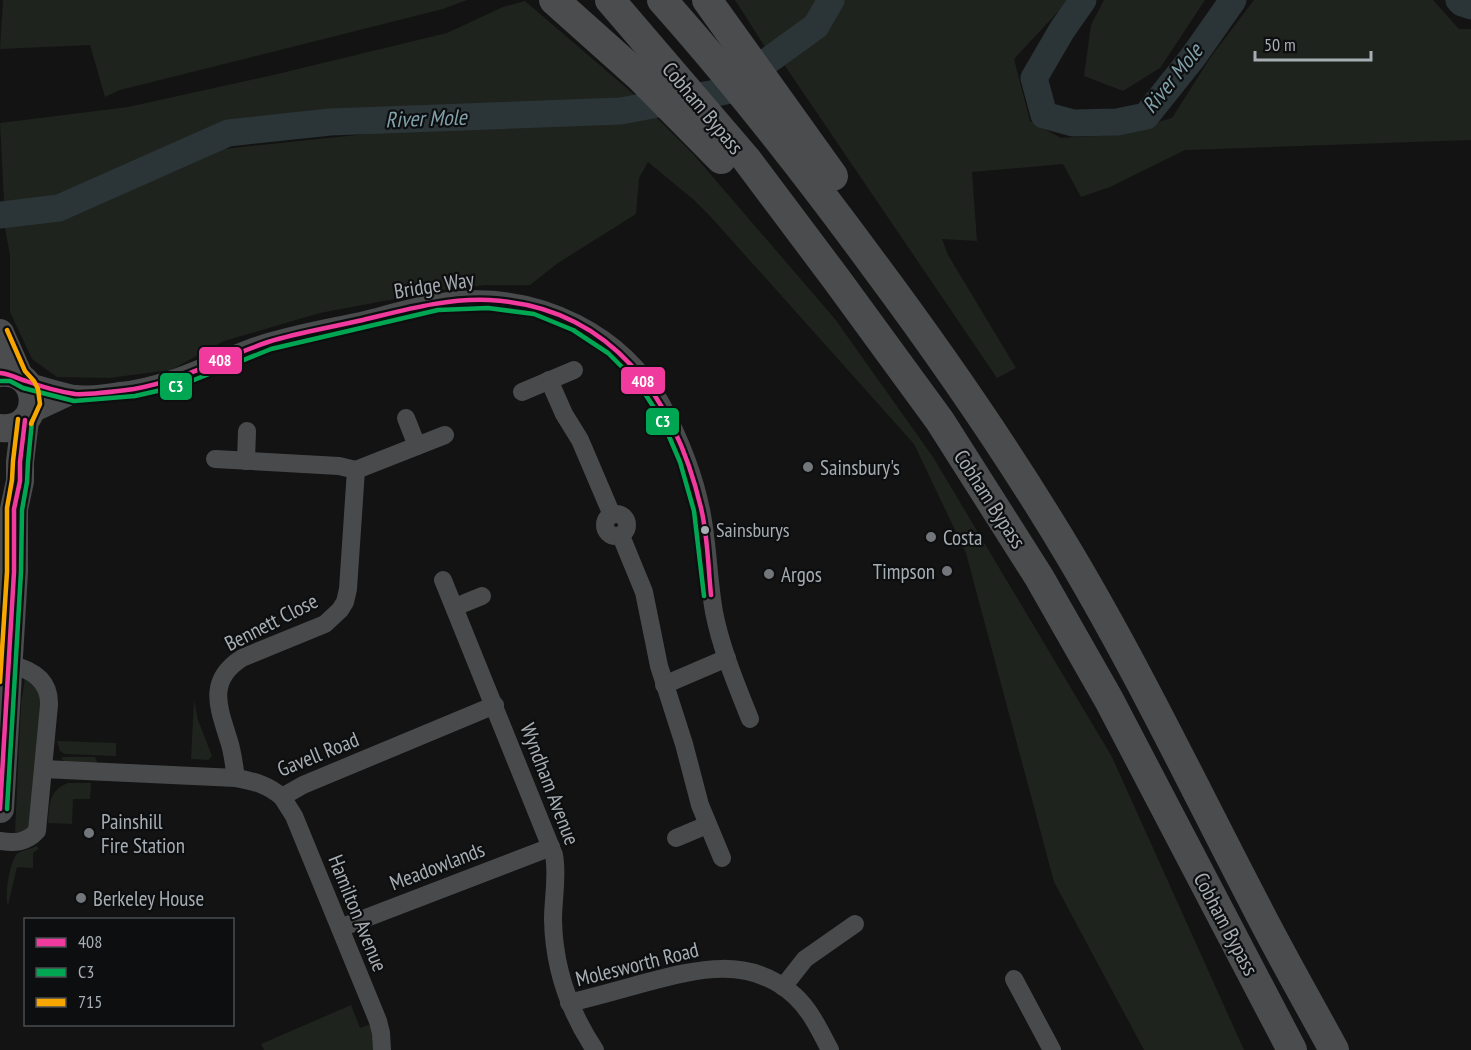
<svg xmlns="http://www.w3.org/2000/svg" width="1471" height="1050" viewBox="0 0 1471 1050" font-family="'PT Sans Narrow',sans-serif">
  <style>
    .green { fill: #1e231d }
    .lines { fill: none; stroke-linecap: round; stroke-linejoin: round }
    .river { stroke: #2b3437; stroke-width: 27 }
    .minor { stroke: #484a4c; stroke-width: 18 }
    .primary { stroke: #4a4c4d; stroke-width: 28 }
    .trunk { stroke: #4a4c4d; stroke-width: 30 }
    .bus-1-casing { stroke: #0d0e0f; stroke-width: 9 }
    .bus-2-casing { stroke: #0d0e0f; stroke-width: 9 }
    .bus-3-casing { stroke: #0d0e0f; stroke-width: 9 }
    .bus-1 { stroke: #f13a9d; stroke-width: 4.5 }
    .bus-2 { stroke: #00a651; stroke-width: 4.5 }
    .bus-3 { stroke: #f7a600; stroke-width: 4.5 }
    .poi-dot { fill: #73777b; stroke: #0d0e0f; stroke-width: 2 }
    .bus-dot { fill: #a6adb3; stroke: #0d0e0f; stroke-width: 2 }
    .labels { text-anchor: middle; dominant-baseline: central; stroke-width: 4.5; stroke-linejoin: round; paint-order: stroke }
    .bus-label { font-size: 20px; fill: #a6adb3; stroke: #0d0e0f; text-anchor: start }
    .street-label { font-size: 21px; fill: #a6adb3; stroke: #0d0e0f }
    .poi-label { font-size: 21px; fill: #a6adb3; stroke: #0d0e0f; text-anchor: start }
    .water-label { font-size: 22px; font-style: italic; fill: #80a0aa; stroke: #0d0e0f }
    .line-badge { stroke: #0d0e0f; stroke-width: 2 }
    .badge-label { font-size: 16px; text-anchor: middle; font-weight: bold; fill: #fff }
  </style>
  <rect width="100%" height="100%" fill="#131313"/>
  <!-- green -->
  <g class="green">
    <path d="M3 0H467L443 9 120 90 105 97 90 45 0 49Z"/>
    <path d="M735 0H820L811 20 767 50Z"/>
    <path d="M842 0H1069L1014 59 1030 121 1061 138 1112 135 1172 118 1210 58 1254 0H1433L1459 29H1471V140L1185 150 1110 187 1081 197 1063 164 972 172 977 241 942 239 948 255 1016 368 997 378 781 60C807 42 825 27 842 0Z"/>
    <path d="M1104 0H1205L1160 68 1123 91 1084 76 1091 25Z"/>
    <path d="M525 1 637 97 617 102 295 113 217 126 57 196 4 202 0 123 128 107 269 76 447 33 503 7Z"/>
    <path d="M655 116 694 155 835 319 933 457 1112 757 1244 1050H1144L1054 882 966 553 914 444 710 216 694 200 648 162 639 178 636 214 558 263 530 285H485L442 290 320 313 224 341 171 370 109 378 57 377 32 359 10 312V255L4 223 71 217 223 149 376 133 606 122Z"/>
    <path d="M25 678 42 690 29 831 15 833 21 704Z"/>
    <path d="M194 700 198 720 212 756 208 760 191 759Z"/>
    <path d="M57 741 116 743V756L65 754 60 751Z"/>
    <path d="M64 757H95L97 762 96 763 65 762 61 758Z"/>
    <path d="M68 783H91L90 799H73L72 824 48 823C49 805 49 790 68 783Z"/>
    <path d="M36 846 39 848 33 853V868L17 867 8 905C4 896 10 859 18 853 23 850 31 849 36 846Z"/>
    <path d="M351 1005 360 1028 371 1024 375 1050H264L261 1044Z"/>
  </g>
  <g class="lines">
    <!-- river -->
    <g class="river">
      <path d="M1083 0 1062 30 1034 78 1044 115 1073 123 1117 122 1146 116 1193 57 1233 0"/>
      <path d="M1459 0 1462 3 1471 6"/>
      <path d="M0 215 59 208 228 133 330 122 621 111 726 91 816 26 831 0"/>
    </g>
    <!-- minor -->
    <g class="minor">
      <path d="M549 380 564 414 580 440 612 515"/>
      <path d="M25 381C41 385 58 391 74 394 88 396 106 393 120 391 169 386 210 362 256 346 291 334 329 328 365 320 396 312 428 302 460 300 541 294 622 333 662 405 679 438 694 474 701 510 708 544 708 578 714 612 721 648 736 684 750 719"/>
      <path d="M522 392 574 370"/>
      <path d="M30 415 75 394"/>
      <path d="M406 418 417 446"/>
      <path d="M215 459 339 466 356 470 445 435"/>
      <path d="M246 461 247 431"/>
      <circle cx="616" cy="525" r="11"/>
      <path d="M621 536 644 592 659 666 684 744 700 805 722 858"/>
      <path d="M443 580 554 855C558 877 553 898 553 920 554 967 569 1011 595 1050"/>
      <path d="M455 607 482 596"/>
      <path d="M664 685 727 658"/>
      <path d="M43 769 236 778C254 781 268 785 282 797L303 785 495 705"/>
      <path d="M236 778C234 766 233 753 229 741 219 708 206 681 242 658L325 624 340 610 345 602 348 589 356 470"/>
      <path d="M282 797 294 816 378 1021 381 1033 382 1050"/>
      <path d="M676 838 707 825"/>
      <path d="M0 841C15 843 26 843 37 831L49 705C50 680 31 669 9 664"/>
      <path d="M340 928 551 847"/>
      <path d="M1014 979 1052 1050"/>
      <path d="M783 987 805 959 855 924"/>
      <path d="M569 1003C594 997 619 990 644 983 697 969 750 955 795 996 811 1011 820 1031 830 1050"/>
    </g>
    <!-- primary -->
    <g class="primary">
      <path d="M0 333 19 376"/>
      <path d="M0 373C43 368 44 433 0 428"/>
      <path d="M0 809 14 572V509L20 481V462L25 420"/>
    </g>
    <!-- trunk -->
    <g class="trunk">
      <path d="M554 0 639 76 721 159"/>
      <path d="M610 0 747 160 837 280 940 421 1039 577 1109 700 1292 1050"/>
      <path d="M662 0C737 84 807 174 874 265 944 359 1011 456 1071 557 1138 670 1195 789 1256 906 1281 955 1308 1002 1334 1050"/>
      <path d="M707 0 833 176"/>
    </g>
    <!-- bus-1 casing -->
    <g class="bus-1-casing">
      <g id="bus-1">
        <path d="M0 373C11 374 16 378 26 381 40 386 60 392 75 394 89 395 119 391 134 389 182 381 223 357 268 342 297 333 328 328 358 321 401 311 445 298 489 300 611 306 675 398 701 508 708 537 708 566 711 595"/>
        <path d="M0 809 14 572V509L20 481V462L25 420"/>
      </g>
    </g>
    <!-- bus-2 casing -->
    <g class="bus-2-casing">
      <g id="bus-2">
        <path d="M0 381H10L23 388 74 401 135 396 179 386 271 349 438 310 488 308 534 314 573 330 608 353 638 383 662 420 680 462 694 511 704 596"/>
        <path d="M7 809 21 572 22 510 27 482 28 462 32 421"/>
      </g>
    </g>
    <!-- bus-3 casing -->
    <g class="bus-3-casing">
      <g id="bus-3">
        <path d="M7 330 25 371 34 381 38 389 40 404 31 424"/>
        <path d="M0 682 7 572V508L12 480 13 461 18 419"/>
      </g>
    </g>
    <!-- bus-1 -->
    <use href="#bus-1" class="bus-1"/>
    <!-- bus-2 -->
    <use href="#bus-2" class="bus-2"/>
    <!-- bus-3 -->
    <use href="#bus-3" class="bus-3"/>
  </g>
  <!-- markers -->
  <g class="poi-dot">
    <circle cx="808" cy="467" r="6"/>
    <circle cx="931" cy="537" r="6"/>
    <circle cx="947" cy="571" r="6"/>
    <circle cx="769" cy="574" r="6"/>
    <circle cx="89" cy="833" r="6"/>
    <circle cx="81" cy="898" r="6"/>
  </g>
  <circle class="bus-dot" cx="705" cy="530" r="5"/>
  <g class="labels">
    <!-- bus labels -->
    <g class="bus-label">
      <text x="716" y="530">Sainsburys</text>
    </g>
    <!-- street labels -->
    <g class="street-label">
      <text transform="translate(703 108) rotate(50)">Cobham Bypass</text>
      <text transform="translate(434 285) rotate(-9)">Bridge Way</text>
      <text transform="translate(990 499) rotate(57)">Cobham Bypass</text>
      <text transform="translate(271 622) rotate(-27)">Bennett Close</text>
      <text transform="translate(318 754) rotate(-22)">Gavell Road</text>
      <text transform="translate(550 784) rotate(69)">Wyndham Avenue</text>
      <text transform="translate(437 866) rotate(-21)">Meadowlands</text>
      <text transform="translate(358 913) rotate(68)">Hamilton Avenue</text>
      <text transform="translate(1226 924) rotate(62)">Cobham Bypass</text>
      <text transform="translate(637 964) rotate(-14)">Molesworth Road</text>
    </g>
    <!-- poi labels -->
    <g class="poi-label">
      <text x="820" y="467">Sainsbury's</text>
      <text x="943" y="537">Costa</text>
      <text x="935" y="571" text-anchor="end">Timpson</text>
      <text x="781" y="574">Argos</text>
      <text x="101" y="821">Painshill<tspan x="101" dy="24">Fire Station</tspan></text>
      <text x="93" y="898">Berkeley House</text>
    </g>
    <!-- water labels -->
    <g class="water-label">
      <text transform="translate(1172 78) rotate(-51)">River Mole</text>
      <text transform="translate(426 118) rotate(-2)">River Mole</text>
    </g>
  </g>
  <g class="line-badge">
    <rect x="198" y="346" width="45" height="29" rx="6" fill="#f13a9d"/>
    <rect x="620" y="366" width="46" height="29" rx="6" fill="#f13a9d"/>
    <rect x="159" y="372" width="34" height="29" rx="6" fill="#00a651"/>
    <rect x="645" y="407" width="35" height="29" rx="6" fill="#00a651"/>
  </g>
  <g class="badge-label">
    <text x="220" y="366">408</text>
    <text x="643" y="387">408</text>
    <text x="176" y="392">C3</text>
    <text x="663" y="427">C3</text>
  </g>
  <!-- legend -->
  <rect x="24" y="918" width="210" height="108" fill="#0d0e0f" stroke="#4a4e51" stroke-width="1.5"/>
  <rect x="36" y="938" width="30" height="9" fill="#f13a9d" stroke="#4a4e51" stroke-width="1.5"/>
  <text x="78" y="948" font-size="18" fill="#a6adb3">408</text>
  <rect x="36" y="968" width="30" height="9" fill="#00a651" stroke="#4a4e51" stroke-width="1.5"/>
  <text x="78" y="978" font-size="18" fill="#a6adb3">C3</text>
  <rect x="36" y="998" width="30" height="9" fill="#f7a600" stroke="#4a4e51" stroke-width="1.5"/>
  <text x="78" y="1008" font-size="18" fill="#a6adb3">715</text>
  <!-- scale -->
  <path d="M1255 51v9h116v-9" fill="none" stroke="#a6adb3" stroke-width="3"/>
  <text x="1264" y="51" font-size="18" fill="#a6adb3" stroke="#0d0e0f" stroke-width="4.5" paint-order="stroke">50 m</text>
</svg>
